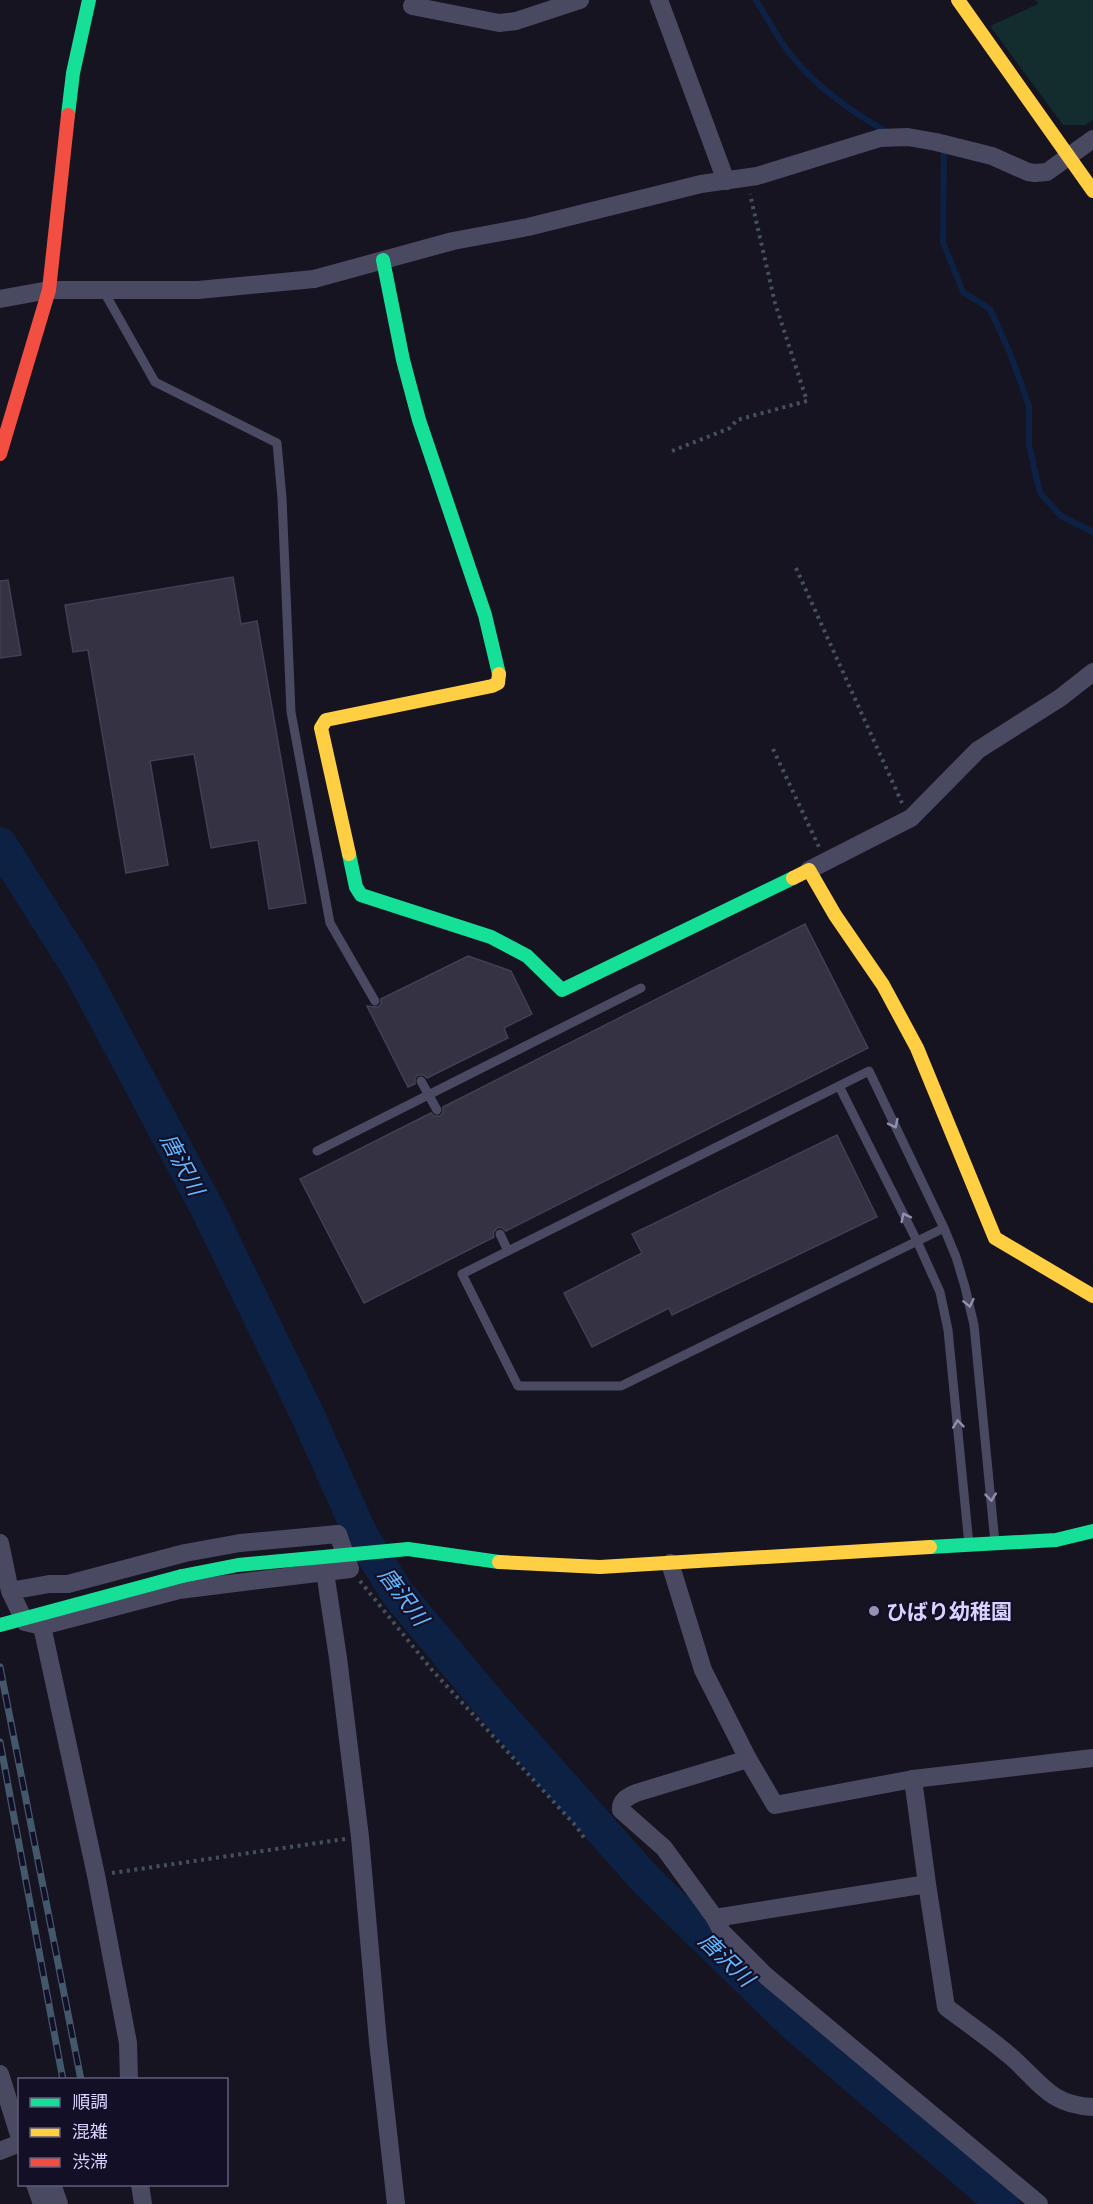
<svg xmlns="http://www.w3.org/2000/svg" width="1093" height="2204" viewBox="0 0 1093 2204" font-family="Ubuntu,'Noto Sans JP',sans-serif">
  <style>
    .green { fill: #132c2d }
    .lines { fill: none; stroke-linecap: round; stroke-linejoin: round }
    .stream { stroke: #0d2144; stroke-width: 6 }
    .river { stroke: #0d2144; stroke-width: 34 }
    .building { fill: #343243; stroke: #433f54; stroke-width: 1.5 }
    .path { stroke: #44505f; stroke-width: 4; stroke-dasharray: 3 4.5; stroke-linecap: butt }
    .lane { stroke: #4a4962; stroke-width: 9 }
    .street { stroke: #4a4962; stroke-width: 18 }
    .fast { stroke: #16e098; stroke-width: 14 }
    .slow { stroke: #ffcf43; stroke-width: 14 }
    .jam { stroke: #f24e42; stroke-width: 14 }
    .rail-casing { stroke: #43596b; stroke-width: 7 }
    .rail { stroke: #130f26; stroke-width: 4.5; stroke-dasharray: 14; stroke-linecap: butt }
    .fast-bridge { stroke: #16e098; stroke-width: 14 }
    .oneway { stroke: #928eb0 }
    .poi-dot { fill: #9591b1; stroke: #130f26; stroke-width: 2 }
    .labels { text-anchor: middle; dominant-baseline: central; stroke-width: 4.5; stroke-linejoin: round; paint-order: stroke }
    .poi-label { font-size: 21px; font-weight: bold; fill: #d9d4ff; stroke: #130f26; text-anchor: start }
    .water-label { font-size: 22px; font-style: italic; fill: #62b6ff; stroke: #130f26 }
  </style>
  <rect width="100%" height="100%" fill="#161421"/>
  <!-- green -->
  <path class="green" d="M1036 0H1093V120L1085 125H1063L990 26 1038 4Z"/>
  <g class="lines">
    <!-- stream -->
    <g class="stream">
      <path d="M756 0C767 17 776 36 788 51 814 86 850 111 887 132"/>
      <path d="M942 149H944L943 242 963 292 990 309 1010 353 1029 406V445L1040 493 1061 516 1093 532"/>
    </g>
    <!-- river -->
    <path class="river" d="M0 844 81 972 208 1210 308 1416 361 1535 398 1594 490 1704 646 1880 793 2023 1003 2204"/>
  </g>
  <!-- building -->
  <g class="building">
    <path d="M233 577 241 624 257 621 306 903 269 909 258 840 211 848 194 754 150 761 168 865 126 873 88 650 73 652 65 605Z"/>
    <path d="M8 580 21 655 0 658V581Z"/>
    <path d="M805 924 868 1048 506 1231 501 1227 497 1228 493 1233 494 1237 364 1303 300 1179 431 1113 434 1116H440L443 1113V1107Z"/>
    <path d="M468 956 511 971 532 1014 504 1028 508 1038 427 1078 424 1075H418L415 1078V1084L408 1087 367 1006 378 1007 381 1004V999Z"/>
    <path d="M837 1135 877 1217 672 1315 669 1308 592 1347 564 1293 642 1253 632 1234Z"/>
  </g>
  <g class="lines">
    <!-- path -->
    <g class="path">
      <path d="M672 451 730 428 737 420 807 401 775 303 750 194"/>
      <path d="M796 568 902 803"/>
      <path d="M773 749 819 847"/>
      <path d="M360 1581 432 1670 576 1826 585 1839"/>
      <path d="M112 1873 345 1839"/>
    </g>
    <!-- lane -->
    <g class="lane">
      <path d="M103 290 155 382 277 443 282 498 291 712 330 923 375 1001"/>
      <path d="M421 1081 437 1110"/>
      <path d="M839 1086 917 1241 940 1292 948 1330 969 1545"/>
      <path d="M317 1151 641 988"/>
      <path d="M944 1228 621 1386H518L462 1274 869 1071 944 1228 956 1257 965 1287 974 1325 995 1543"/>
      <path d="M500 1234 508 1251"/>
    </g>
    <!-- street -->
    <g class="street">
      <path d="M659 0 726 181"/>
      <path d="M412 6 499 23 516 21 580 0"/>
      <path d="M0 299 49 290H198L314 279 453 241 528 227 701 184 757 176 880 138 908 137 936 142 992 156 1028 172 1035 173 1047 172 1093 139"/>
      <path d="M809 870 911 818 978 750 1060 698 1093 672"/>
      <path d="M0 1543 10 1591 25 1622 42 1626 179 1590 350 1569 338 1534 240 1543 185 1553 68 1584H49L10 1591"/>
      <path d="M670 1563 703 1670 748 1759 775 1805 913 1779 1093 1758"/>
      <path d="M325 1572 338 1658 360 1837 378 2042 396 2204"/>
      <path d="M42 1626 96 1875 128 2043 129 2080"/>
      <path d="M748 1759 636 1793C628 1797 620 1800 621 1810L664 1848 715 1918 722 1932 766 1976 1039 2204"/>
      <path d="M913 1779 927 1884 946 2007C967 2023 989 2038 1009 2055 1039 2080 1048 2105 1093 2107"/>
      <path d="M715 1918 927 1884"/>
      <path d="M0 2074 20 2138"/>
      <path d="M0 2151 20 2143"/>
      <path d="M35 2184 42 2204"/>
      <path d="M52 2184 59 2204"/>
      <path d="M140 2184 143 2204"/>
    </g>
    <!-- fast -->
    <g class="fast">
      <path d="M68 115 73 73 89 0"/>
      <path d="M383 260 403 360 419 420 485 615 499 674"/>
      <path d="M349 854 356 887 361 895 491 937 527 956 562 990 793 878"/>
      <path d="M930 1547 1056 1540 1093 1531"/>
      <path d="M182 1576 238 1565 408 1549 499 1562"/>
    </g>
    <!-- slow -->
    <g class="slow">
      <path d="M958 0 1093 191"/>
      <path d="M349 854 321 728 326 720 492 686 498 683 499 674"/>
      <path d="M793 878 809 870 835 915 883 985 917 1048 995 1238 1093 1296"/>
      <path d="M499 1562 600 1567 930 1547"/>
    </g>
    <!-- jam -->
    <path class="jam" d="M0 454 49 290 68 115"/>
    <!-- rail casing -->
    <g class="rail-casing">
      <g id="rail">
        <path d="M0 1667 81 2080"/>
        <path d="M0 1742 63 2080"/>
      </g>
    </g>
    <!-- rail -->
    <use href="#rail" class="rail"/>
    <!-- fast-bridge -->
    <path class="fast-bridge" d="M0 1625 182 1576"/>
  </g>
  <!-- one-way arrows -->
  <defs><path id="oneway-chevron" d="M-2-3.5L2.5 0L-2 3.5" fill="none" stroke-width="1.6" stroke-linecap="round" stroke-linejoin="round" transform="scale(1.5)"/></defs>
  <g class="oneway">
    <use href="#oneway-chevron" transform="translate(894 1124) rotate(64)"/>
    <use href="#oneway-chevron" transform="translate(905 1217) rotate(-117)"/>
    <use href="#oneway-chevron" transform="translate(969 1303) rotate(78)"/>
    <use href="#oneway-chevron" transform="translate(958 1424) rotate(-96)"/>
    <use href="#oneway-chevron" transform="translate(991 1497) rotate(84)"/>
  </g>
  <!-- markers -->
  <circle class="poi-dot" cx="874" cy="1611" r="6"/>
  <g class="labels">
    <!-- poi labels -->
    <g class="poi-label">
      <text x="886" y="1611">ひばり幼稚園</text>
    </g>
    <!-- water labels -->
    <g class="water-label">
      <text transform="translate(183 1164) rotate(62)">唐沢川</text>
      <text transform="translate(404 1596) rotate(53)">唐沢川</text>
      <text transform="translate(727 1959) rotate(44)">唐沢川</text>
    </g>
  </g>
  <!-- legend -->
  <rect x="18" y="2078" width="210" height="108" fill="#130f26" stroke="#625e7d" stroke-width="1.5"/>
  <rect x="30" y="2098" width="30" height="9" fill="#16e098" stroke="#625e7d" stroke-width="1.5"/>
  <text x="72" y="2108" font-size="18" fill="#d9d4ff">順調</text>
  <rect x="30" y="2128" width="30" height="9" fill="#ffcf43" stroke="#625e7d" stroke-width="1.5"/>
  <text x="72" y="2138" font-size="18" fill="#d9d4ff">混雑</text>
  <rect x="30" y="2158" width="30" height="9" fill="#f24e42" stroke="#625e7d" stroke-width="1.5"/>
  <text x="72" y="2168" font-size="18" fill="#d9d4ff">渋滞</text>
</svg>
